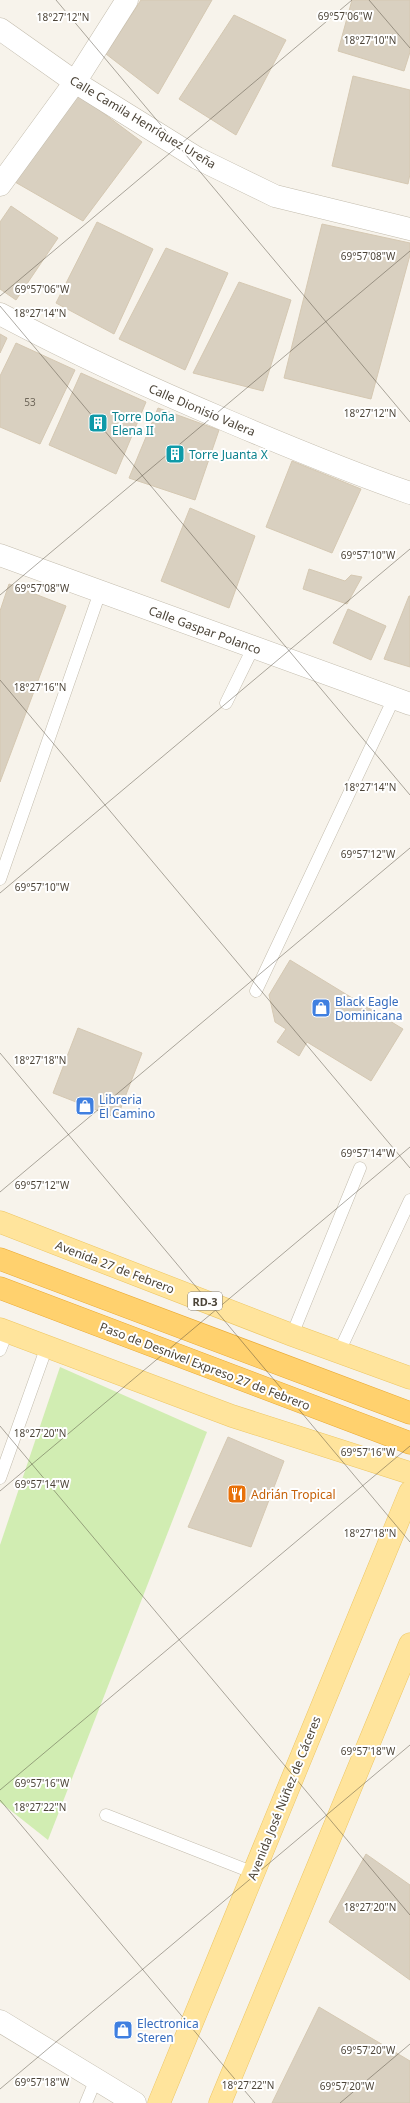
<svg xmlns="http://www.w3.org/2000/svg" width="410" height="2103" viewBox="0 0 410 2103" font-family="'Noto Sans',sans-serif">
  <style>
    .green { fill: #d1edb2 }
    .building { fill: #d9d0c0; stroke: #d5c8b2 }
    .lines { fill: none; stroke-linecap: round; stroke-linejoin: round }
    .lane-casing { stroke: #c3bcad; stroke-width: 13 }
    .street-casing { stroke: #c3bcad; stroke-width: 23 }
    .primary-casing { stroke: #edc663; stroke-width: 23 }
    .highway-casing { stroke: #e9a932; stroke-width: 23 }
    .lane { stroke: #fff; stroke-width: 12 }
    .street { stroke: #fff; stroke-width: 22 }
    .primary { stroke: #ffe49c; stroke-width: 22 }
    .highway { stroke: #ffd16e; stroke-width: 22 }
    .ticks { fill: none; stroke: #4c4438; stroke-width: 1; stroke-opacity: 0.45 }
    .labels { text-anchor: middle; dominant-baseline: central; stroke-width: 4; stroke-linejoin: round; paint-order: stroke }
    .number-label { font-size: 10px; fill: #6f675a }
    .shield { fill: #fff; stroke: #827c74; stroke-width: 1 }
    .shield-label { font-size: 11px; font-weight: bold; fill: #4c4438 }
    .street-label { font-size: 12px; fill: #4c4438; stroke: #fff }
    .culture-label { font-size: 12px; fill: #0d838f; stroke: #fff; text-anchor: start }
    .shop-label { font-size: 12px; fill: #366cbe; stroke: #fff; text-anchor: start }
    .food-label { font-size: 12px; fill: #c56008; stroke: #fff; text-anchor: start }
    .ticks-label { font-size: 10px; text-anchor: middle; fill: #4c4438; stroke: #fff; stroke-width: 4; stroke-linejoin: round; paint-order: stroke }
  </style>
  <rect width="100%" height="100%" fill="#f7f3eb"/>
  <!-- green -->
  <path class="green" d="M60 1367 207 1432 48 1840 0 1802V1545Z"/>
  <!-- building -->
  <g class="building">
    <path d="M141 0H212L158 94 106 54Z"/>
    <path d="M352 0H410V52L404 71 338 51Z"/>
    <path d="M234 15 286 40 236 135 179 99Z"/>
    <path d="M353 76 410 90V174L408 184 332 166Z"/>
    <path d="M75 92 142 142 83 221 15 182Z"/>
    <path d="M11 206 58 238 16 300 0 289V222Z"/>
    <path d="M97 222 153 249 114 334 56 303Z"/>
    <path d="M322 224 410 243V255L371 399 284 378Z"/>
    <path d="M166 248 228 273 185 370 119 339Z"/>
    <path d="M239 282 291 300 263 391 193 373Z"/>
    <path d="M0 334 7 338 0 353Z"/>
    <path d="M16 343 75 370 40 444 0 427V376Z"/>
    <path d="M81 373 146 402 116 474 49 445Z"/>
    <path d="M158 408 219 430 195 500 129 478Z"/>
    <path d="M292 461 361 489 332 553 266 527Z"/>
    <path d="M190 508 255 536 229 608 161 581Z"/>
    <path d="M309 569 345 581 351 575 362 577 347 604 303 589Z"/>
    <path d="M9 584 66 606 0 782V611Z"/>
    <path d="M409 596H410V667L384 659Z"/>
    <path d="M348 609 386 626 371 660 333 643Z"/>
    <path d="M290 960 403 1029 371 1081 307 1042 299 1056 277 1042 286 1029 275 1022 269 995Z"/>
    <path d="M78 1028 142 1053 117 1118 53 1093Z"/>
    <path d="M228 1437 284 1461 251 1547 188 1527Z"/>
    <path d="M366 1854 410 1885V1980L329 1922Z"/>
    <path d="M319 2007 410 2061V2103H272Z"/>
  </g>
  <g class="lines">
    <!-- lane casing -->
    <g class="lane-casing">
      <g id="lane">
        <path d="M226 703 253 648"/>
        <path d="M0 879 100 592"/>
        <path d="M256 991 394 698"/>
        <path d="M292 1335 360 1168"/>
        <path d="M0 1350 7 1332"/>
        <path d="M339 1352 410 1200"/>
        <path d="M0 1478 47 1346"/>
        <path d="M106 1815 254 1873"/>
        <path d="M86 2103 96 2079"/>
      </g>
    </g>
    <!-- street casing -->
    <g class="street-casing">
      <g id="street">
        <path d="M0 29 75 82 197 158 275 196 410 229"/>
        <path d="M0 185 75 82 127 0"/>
        <path d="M0 314C75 354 152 389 230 422 289 447 349 472 410 493"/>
        <path d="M0 555 410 704"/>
        <path d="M0 2021 135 2103"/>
      </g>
    </g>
    <!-- primary casing -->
    <g class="primary-casing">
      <g id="primary">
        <path d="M0 1222 292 1335 410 1378"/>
        <path d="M0 1329 232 1416 410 1473"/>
        <path d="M159 2103 410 1492"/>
        <path d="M220 2103 410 1644"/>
      </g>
    </g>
    <!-- highway casing -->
    <g class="highway-casing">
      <g id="highway">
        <path d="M0 1259 410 1413"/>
        <path d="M0 1288 410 1443"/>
      </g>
    </g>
    <!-- lane -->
    <use href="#lane" class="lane"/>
    <!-- street -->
    <use href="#street" class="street"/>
    <!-- primary -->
    <use href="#primary" class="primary"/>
    <!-- highway -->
    <use href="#highway" class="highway"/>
  </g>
  <!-- ticks -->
  <path class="ticks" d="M56 0 410 422M369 0 410 48M0 296 352 0M0 306 410 795M0 595 410 251M0 680 410 1168M0 893 410 549M0 1053 410 1542M0 1192 410 848M0 1426 410 1915M0 1491 410 1147M0 1790 410 1446M0 1800 255 2103M0 2089 410 1745M340 2103 410 2044"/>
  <!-- icons -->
  <defs>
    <g id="building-square" transform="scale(1)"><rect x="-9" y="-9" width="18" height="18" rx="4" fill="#0f9aa8" stroke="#fff"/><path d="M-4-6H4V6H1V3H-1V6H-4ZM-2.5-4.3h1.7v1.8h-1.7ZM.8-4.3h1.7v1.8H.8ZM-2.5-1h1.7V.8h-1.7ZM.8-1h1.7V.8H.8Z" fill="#fff"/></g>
    <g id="shop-square" transform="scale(1)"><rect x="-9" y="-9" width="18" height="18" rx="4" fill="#3f7fe0" stroke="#fff"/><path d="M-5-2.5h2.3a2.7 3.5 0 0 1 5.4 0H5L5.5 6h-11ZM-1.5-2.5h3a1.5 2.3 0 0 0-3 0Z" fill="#fff"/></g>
    <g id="restaurant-square" transform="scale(1)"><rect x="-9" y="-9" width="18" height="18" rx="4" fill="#e8710a" stroke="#fff"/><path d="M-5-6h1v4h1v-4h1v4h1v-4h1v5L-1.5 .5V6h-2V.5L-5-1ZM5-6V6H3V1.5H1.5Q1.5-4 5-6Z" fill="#fff"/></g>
  </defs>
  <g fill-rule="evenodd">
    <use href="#building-square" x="98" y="423"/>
    <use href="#building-square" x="175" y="454"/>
    <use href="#shop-square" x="321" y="1008"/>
    <use href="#shop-square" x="85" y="1106"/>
    <use href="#restaurant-square" x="237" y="1494"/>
    <use href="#shop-square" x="123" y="2030"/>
  </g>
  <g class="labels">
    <!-- number labels -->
    <g class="number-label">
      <text x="30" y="402">53</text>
    </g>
    <!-- shield labels -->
    <rect class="shield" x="188" y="1292" width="34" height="18" rx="3"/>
    <g class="shield-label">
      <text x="205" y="1301">RD-3</text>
    </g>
    <!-- street labels -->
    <g class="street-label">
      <text transform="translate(143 122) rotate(31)">Calle Camila Henríquez Ureña</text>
      <text transform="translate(202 410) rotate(23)">Calle Dionisio Valera</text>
      <text transform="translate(205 630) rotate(20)">Calle Gaspar Polanco</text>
      <text transform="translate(115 1267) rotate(21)">Avenida 27 de Febrero</text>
      <text transform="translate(205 1366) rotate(21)">Paso de Desnivel Expreso 27 de Febrero</text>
      <text transform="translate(284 1798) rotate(-68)">Avenida José Núñez de Cáceres</text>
    </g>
    <!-- culture labels -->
    <g class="culture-label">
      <text x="112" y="416">Torre Doña<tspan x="112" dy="14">Elena II</tspan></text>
      <text x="189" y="454">Torre Juanta X</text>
    </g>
    <!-- shop labels -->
    <g class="shop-label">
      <text x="335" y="1001">Black Eagle<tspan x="335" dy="14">Dominicana</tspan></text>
      <text x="99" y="1099">Libreria<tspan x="99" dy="14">El Camino</tspan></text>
      <text x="137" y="2023">Electronica<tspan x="137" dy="14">Steren</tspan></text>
    </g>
    <!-- food labels -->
    <g class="food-label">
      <text x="251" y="1494">Adrián Tropical</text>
    </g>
  </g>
  <g class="ticks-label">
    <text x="345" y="20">69°57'06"W</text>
    <text x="63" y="21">18°27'12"N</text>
    <text x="370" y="44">18°27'10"N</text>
    <text x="368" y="260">69°57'08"W</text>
    <text x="42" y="293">69°57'06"W</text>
    <text x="40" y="317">18°27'14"N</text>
    <text x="370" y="417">18°27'12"N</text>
    <text x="368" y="559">69°57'10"W</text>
    <text x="42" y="592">69°57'08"W</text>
    <text x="40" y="691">18°27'16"N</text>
    <text x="370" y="791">18°27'14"N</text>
    <text x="368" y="858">69°57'12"W</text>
    <text x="42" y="891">69°57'10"W</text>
    <text x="40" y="1064">18°27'18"N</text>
    <text x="368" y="1157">69°57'14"W</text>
    <text x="42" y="1189">69°57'12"W</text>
    <text x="40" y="1437">18°27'20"N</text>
    <text x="368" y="1456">69°57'16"W</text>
    <text x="42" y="1488">69°57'14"W</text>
    <text x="370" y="1537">18°27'18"N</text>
    <text x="368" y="1755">69°57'18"W</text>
    <text x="42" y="1787">69°57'16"W</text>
    <text x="40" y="1811">18°27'22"N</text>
    <text x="370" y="1911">18°27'20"N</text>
    <text x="368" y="2054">69°57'20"W</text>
    <text x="42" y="2086">69°57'18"W</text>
    <text x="248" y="2089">18°27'22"N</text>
    <text x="347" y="2090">69°57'20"W</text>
  </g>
</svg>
